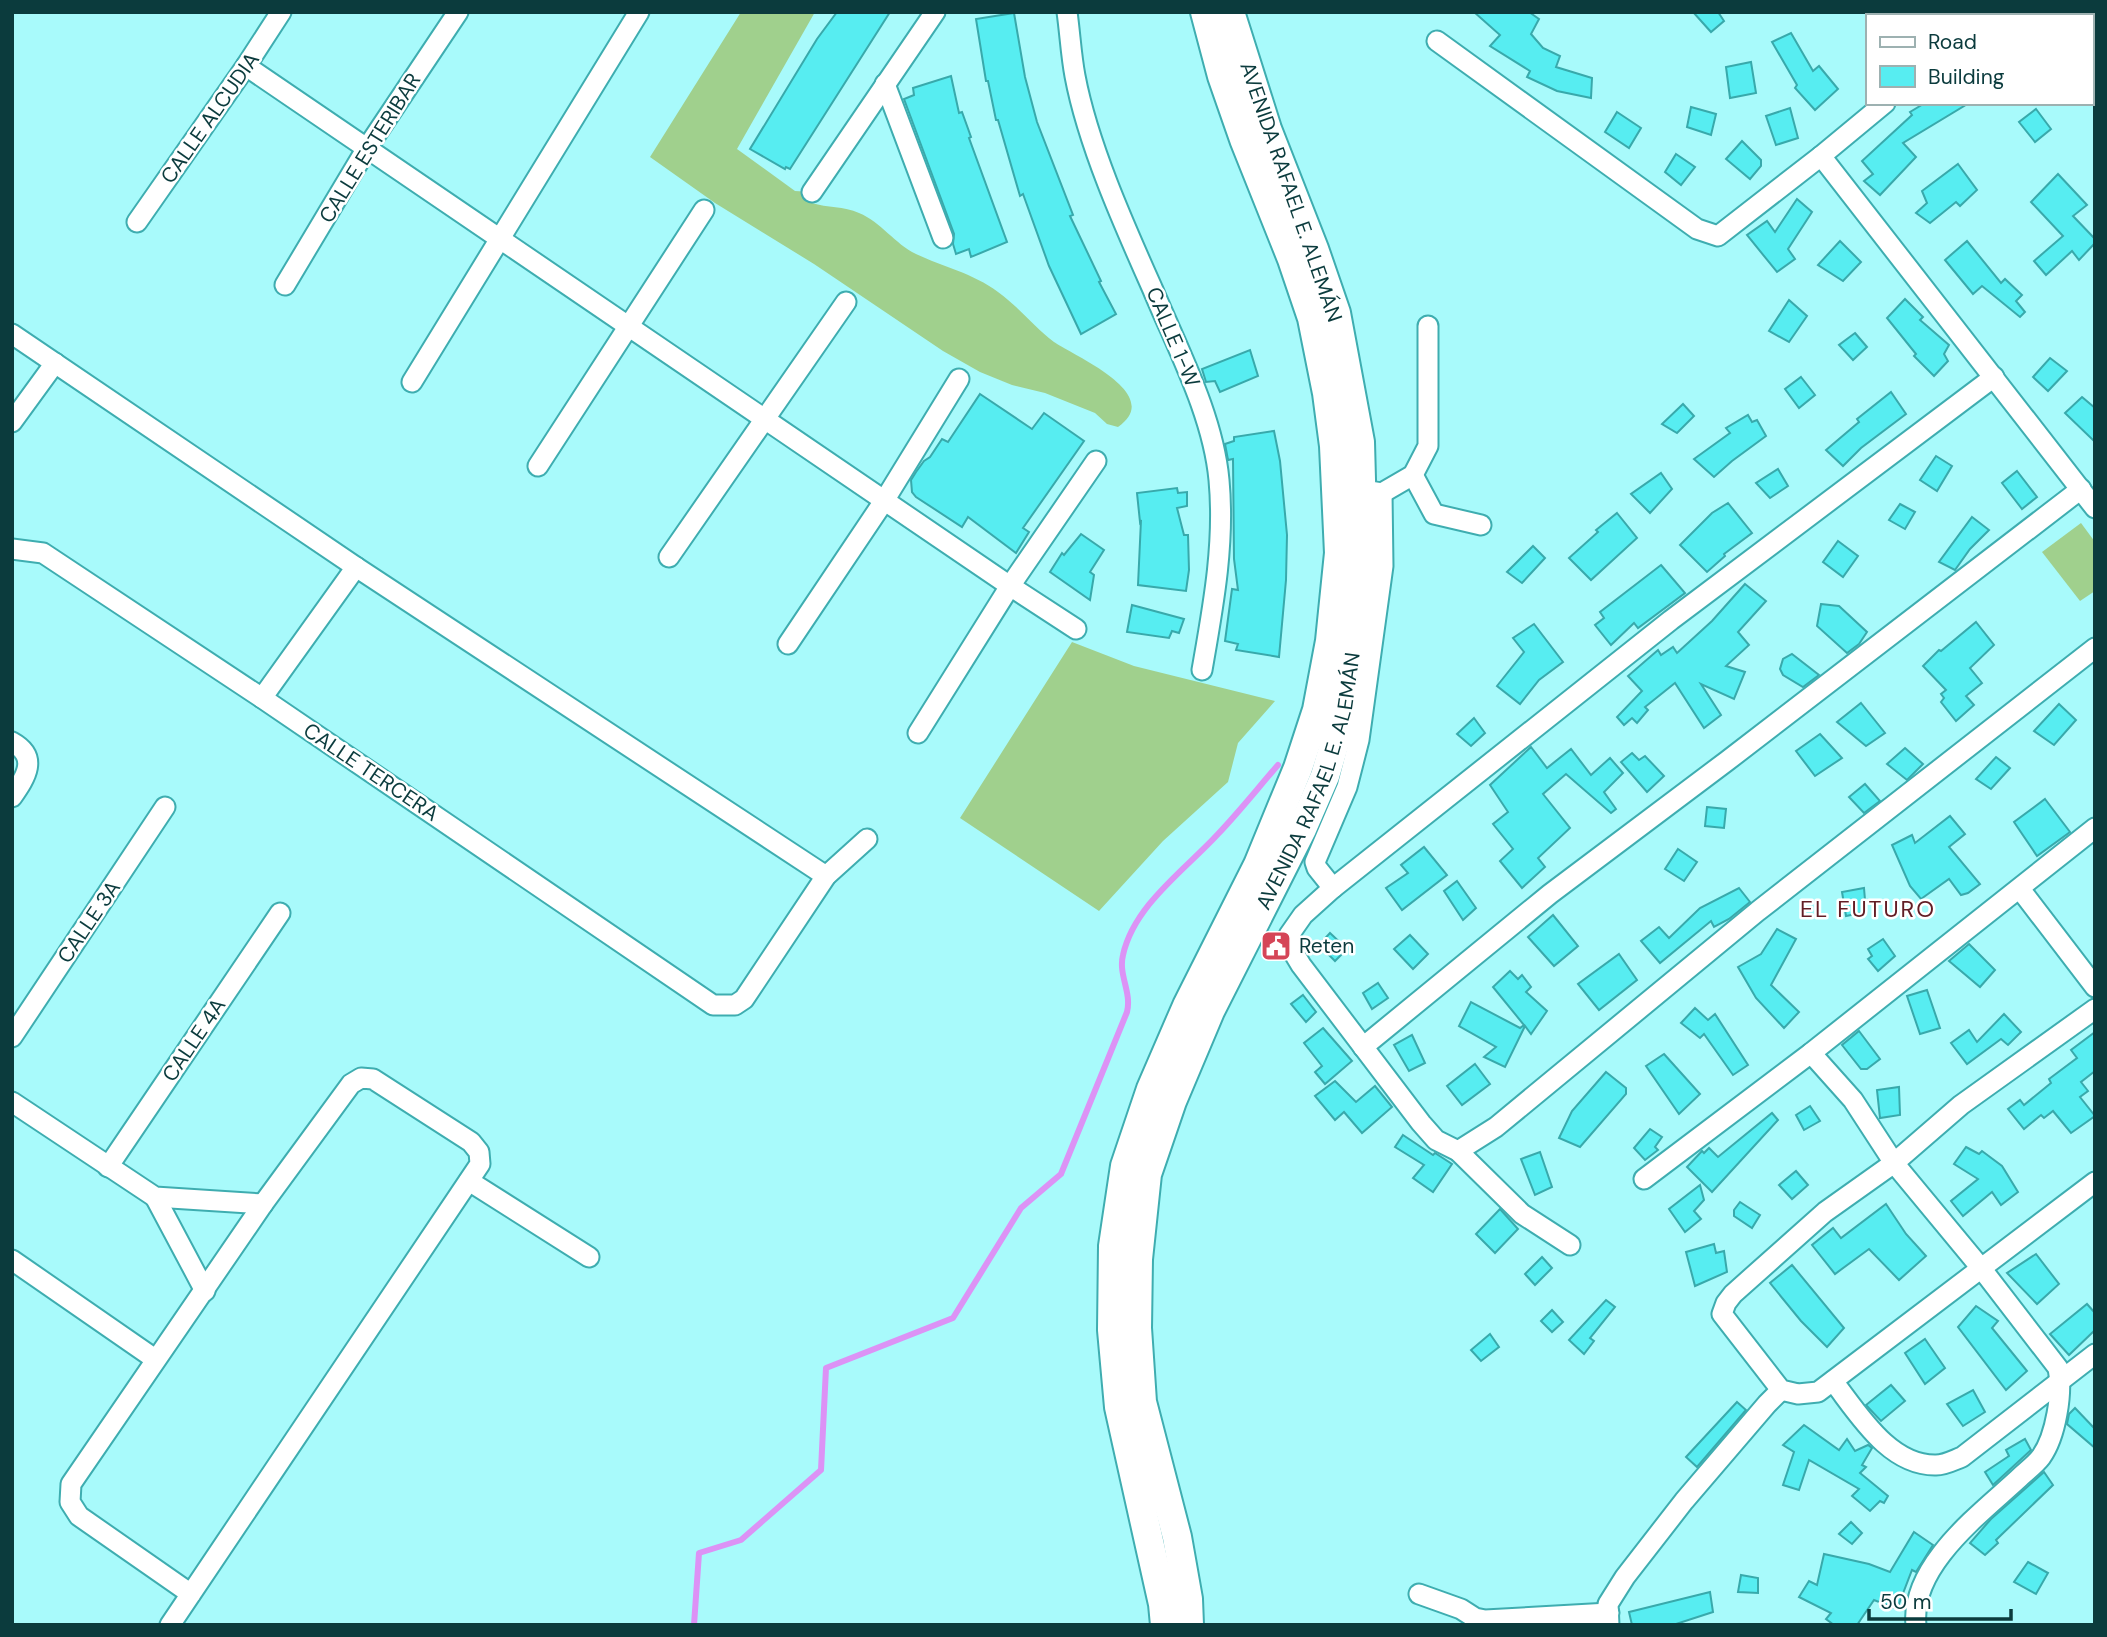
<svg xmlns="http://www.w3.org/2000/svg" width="2107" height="1637" viewBox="0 0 2107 1637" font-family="'DM Sans',sans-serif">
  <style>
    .grass { fill: #a0d08d }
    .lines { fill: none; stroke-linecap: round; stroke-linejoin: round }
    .stream { stroke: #dc92f5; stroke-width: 6 }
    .building { fill: #57edf1; stroke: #38a9ab; stroke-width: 2 }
    .minor-casing { stroke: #3eadb0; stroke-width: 23 }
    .secondary-casing { stroke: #3eadb0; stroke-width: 32 }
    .minor { stroke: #fff; stroke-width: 19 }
    .secondary { stroke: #fff; stroke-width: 28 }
    .labels { text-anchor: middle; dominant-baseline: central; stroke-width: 5; stroke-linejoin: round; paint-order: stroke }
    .street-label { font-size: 21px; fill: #0b3b3d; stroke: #fff }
    .poi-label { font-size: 21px; fill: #0b3b3d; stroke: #fff; text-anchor: start }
    .neighbourhood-label { font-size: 23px; letter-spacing: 2px; fill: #621d25; stroke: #fff }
  </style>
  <rect width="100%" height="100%" fill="#a8fafb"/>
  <!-- grass -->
  <g class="grass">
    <path d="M741 12H815L737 149 795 191 812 192V203C827 208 844 206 859 213 881 222 895 244 916 254 943 267 973 273 998 292 1019 307 1034 327 1054 342 1074 356 1166 394 1118 427L1107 424 1095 413 1045 393 1012 385 980 372 943 351 814 264 715 203 650 157Z"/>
    <path d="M2081 523 2095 542V591L2080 601 2042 552Z"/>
    <path d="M1072 642 1134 666 1275 701 1238 743 1228 782 1163 841 1099 911 960 818Z"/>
  </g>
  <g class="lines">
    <!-- stream -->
    <path class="stream" d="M694 1625 699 1553 741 1540 821 1470 826 1368 953 1318 1021 1208 1061 1174 1127 1012C1132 992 1118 975 1123 955 1134 905 1186 869 1218 834 1239 812 1258 788 1278 765"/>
  </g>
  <!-- building -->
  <g class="building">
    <path d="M837 12H890L790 169 786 167 785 169 750 149 817 39Z"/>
    <path d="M1474 12H1529L1539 19 1531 34 1543 48 1560 56 1556 67 1592 78 1591 98 1557 91 1527 77 1530 71 1490 46 1500 35Z"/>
    <path d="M1693 12H1718L1724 21 1711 32Z"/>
    <path d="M1014 13 1025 77 1037 122 1073 215 1070 216 1101 281 1099 282 1116 314 1081 334 1049 266 1023 194 1020 196 998 120H996L988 81H986L976 19Z"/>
    <path d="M1791 33 1813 71 1819 66 1838 89 1815 110 1795 88 1797 85 1772 42Z"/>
    <path d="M1751 62 1756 93 1730 98 1726 67Z"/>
    <path d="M951 76 959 113 962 112 971 137 969 138 1007 242 971 257 969 249 956 254 953 244 954 234 904 99 914 95 913 88Z"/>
    <path d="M1925 103H1969L1903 143 1916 157 1880 195 1864 181 1873 174 1862 161 1912 115 1910 112Z"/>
    <path d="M1691 107 1716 114 1711 135 1687 127Z"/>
    <path d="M1790 108 1798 138 1776 145 1766 116Z"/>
    <path d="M2036 109 2051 129 2035 142 2019 122Z"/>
    <path d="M1617 112 1641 128 1629 148 1605 132Z"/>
    <path d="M1742 141 1761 160V166L1750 179 1726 159Z"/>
    <path d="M1676 154 1695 167 1681 185 1665 172Z"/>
    <path d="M1958 164 1977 190 1960 206 1956 202 1930 223 1916 213 1927 203 1922 191Z"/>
    <path d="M2058 174 2087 205 2073 216 2095 239V243L2079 260 2072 251 2046 275 2034 261 2063 236 2031 202Z"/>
    <path d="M1797 199 1812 212 1788 249 1795 259 1777 272 1747 235 1767 221 1775 232Z"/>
    <path d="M1840 241 1861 262 1843 281 1818 265Z"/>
    <path d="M1967 241 2001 283 2005 279 2022 295 2016 301 2025 312 2020 317 1982 286 1973 294 1945 260Z"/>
    <path d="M1905 299 1923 317 1920 320 1949 345 1944 354 1948 361 1934 376 1914 356 1916 354 1887 318Z"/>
    <path d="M1789 300 1807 316 1789 342 1769 331Z"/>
    <path d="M1855 333 1867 347 1853 360 1839 345Z"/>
    <path d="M1250 350 1258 376 1220 392 1215 381 1206 382 1202 369Z"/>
    <path d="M2050 358 2067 371 2048 391 2033 377Z"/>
    <path d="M1801 377 1815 395 1799 408 1785 389Z"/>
    <path d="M1891 392 1906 414 1861 448 1843 466 1826 450 1859 422 1857 419Z"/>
    <path d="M980 394 1032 429 1044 413 1084 441 1023 528 1029 532 1016 553 968 517 962 527 916 497 912 492 911 480 916 472 924 461 930 457 942 439 948 442Z"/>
    <path d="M2082 397 2095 408V442L2065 413Z"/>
    <path d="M1683 404 1694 416 1677 433 1662 424Z"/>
    <path d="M1748 415 1752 422 1757 420 1766 436 1732 461 1714 477 1694 459 1730 433 1726 428Z"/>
    <path d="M1274 431 1280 461 1287 535 1286 580 1279 657 1236 650 1238 644 1225 641 1232 589 1238 590 1234 559 1233 459 1228 460 1225 444 1234 441V437Z"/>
    <path d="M1936 456 1952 466 1937 491 1920 480Z"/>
    <path d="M1778 469 1788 486 1770 498 1756 483Z"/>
    <path d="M2017 471 2037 497 2022 509 2002 483Z"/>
    <path d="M1661 473 1672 489 1650 513 1631 494Z"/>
    <path d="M1177 488 1178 493 1187 492V506L1177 508 1184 535H1188L1189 570 1186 591 1138 585 1141 520 1140 522 1137 493Z"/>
    <path d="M1728 503 1752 533 1724 554 1725 556 1707 572 1680 545 1712 513Z"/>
    <path d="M1900 504 1915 512 1905 529 1889 520Z"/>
    <path d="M1617 513 1637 538 1591 580 1569 558 1598 532 1596 530Z"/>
    <path d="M1972 517 1989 530 1970 549 1955 570 1939 562Z"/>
    <path d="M1081 534 1104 550 1090 572 1094 575 1090 600 1050 572 1062 553 1064 555Z"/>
    <path d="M1838 541 1858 556 1843 577 1823 562Z"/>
    <path d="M1533 546 1545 558 1522 583 1507 572Z"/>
    <path d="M1661 565 1685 593 1638 628 1634 623 1611 645 1595 625 1604 618 1600 612Z"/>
    <path d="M1745 584 1766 601 1738 632 1749 645 1726 666 1745 672 1734 699 1701 684 1721 715 1704 728 1675 683 1645 707 1648 710 1637 723 1632 718 1624 725 1617 717 1642 691 1628 676 1658 650 1661 655 1673 647 1677 653 1712 621Z"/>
    <path d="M1821 604 1839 606 1867 632 1859 644 1847 653 1817 626Z"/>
    <path d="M1132 605 1184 619 1179 633 1172 631 1169 638 1127 632Z"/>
    <path d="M1976 622 1994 645 1970 668 1982 683 1966 696 1974 705 1956 721 1941 702 1944 698 1941 694 1946 690 1923 666 1939 650 1941 651Z"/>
    <path d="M1534 624 1563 662 1539 680 1520 704 1497 686 1524 652 1513 638Z"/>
    <path d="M1792 654 1819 675 1803 687 1783 675 1780 669 1783 659Z"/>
    <path d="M1861 703 1885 733 1866 746 1837 722Z"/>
    <path d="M2059 704 2076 720 2054 745 2034 731Z"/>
    <path d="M1474 718 1485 733 1471 746 1457 734Z"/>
    <path d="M1820 734 1842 758 1815 776 1796 751Z"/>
    <path d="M1531 747 1547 768 1571 749 1591 775 1610 758 1623 773 1604 792 1616 809 1611 813 1566 774 1543 794 1570 828 1538 858 1545 867 1522 888 1500 861 1513 849 1493 824 1508 812 1490 785Z"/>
    <path d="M1905 748 1923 764 1907 780 1887 764Z"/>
    <path d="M1632 753 1639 760 1645 756 1664 776 1647 792 1621 762Z"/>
    <path d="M1996 757 2010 768 1991 789 1976 779Z"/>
    <path d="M1865 784 1880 801 1864 813 1849 797Z"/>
    <path d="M2045 799 2070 832 2037 856 2014 822Z"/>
    <path d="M1707 807 1726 809 1724 828 1705 826Z"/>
    <path d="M1950 816 1965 834 1949 847 1980 884 1968 893 1961 895 1949 879 1921 899 1910 886 1892 845 1912 835 1915 843Z"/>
    <path d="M1424 847 1447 875 1402 910 1386 888 1408 873 1401 865Z"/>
    <path d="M1678 849 1697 862 1684 881 1665 869Z"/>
    <path d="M1457 881 1476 908 1463 920 1444 891Z"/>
    <path d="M1739 888 1750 902 1729 919 1714 927 1711 921 1660 963 1641 941 1659 927 1669 938 1700 908Z"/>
    <path d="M1864 888 1866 912 1846 916 1842 892Z"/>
    <path d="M1553 915 1578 946 1554 966 1528 937Z"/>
    <path d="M1777 929 1796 939 1771 985 1799 1012 1784 1028 1756 998 1738 967 1761 954Z"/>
    <path d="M1330 933 1347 949 1335 961 1319 945Z"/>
    <path d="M1410 935 1428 954 1413 969 1394 949Z"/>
    <path d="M1883 939 1895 956 1878 971 1868 959 1872 956 1868 949Z"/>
    <path d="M1969 944 1995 970 1980 987 1949 961Z"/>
    <path d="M1619 954 1637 980 1599 1010 1578 984Z"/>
    <path d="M1510 971 1518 979 1522 975 1531 987 1526 992 1547 1011 1531 1034 1525 1026 1505 1067 1484 1057 1496 1047 1459 1026 1471 1002 1520 1028 1524 1025 1493 987Z"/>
    <path d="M1378 983 1388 998 1372 1009 1363 993Z"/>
    <path d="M1927 990 1940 1028 1920 1034 1907 996Z"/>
    <path d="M1303 995 1316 1012 1306 1022 1291 1004Z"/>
    <path d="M1695 1008 1708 1020 1715 1014 1748 1065 1733 1075 1704 1034 1700 1038 1681 1023Z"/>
    <path d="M2004 1014 2021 1032 2008 1045 2001 1039 1967 1064 1951 1043 1969 1030 1977 1042Z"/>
    <path d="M1323 1028 1352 1061 1325 1084 1315 1072 1322 1066 1304 1043Z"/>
    <path d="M1859 1031 1880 1059 1867 1069H1861L1842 1045Z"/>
    <path d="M2095 1032V1071L2081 1082 2088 1091 2080 1097 2095 1116 2071 1133 2053 1111 2044 1118 2041 1115 2024 1129 2008 1109 2020 1100 2024 1105 2051 1083 2049 1079 2077 1058 2071 1050Z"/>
    <path d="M1412 1035 1425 1063 1409 1071 1394 1045Z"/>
    <path d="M1664 1054 1700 1094 1679 1114 1646 1066Z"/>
    <path d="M1475 1064 1490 1084 1462 1105 1447 1086Z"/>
    <path d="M1606 1072 1626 1088V1094L1580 1147 1559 1138 1572 1111Z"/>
    <path d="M1335 1081 1356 1102 1375 1086 1392 1107 1362 1133 1344 1112 1335 1120 1315 1096Z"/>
    <path d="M1899 1087 1900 1115 1880 1118 1877 1090Z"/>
    <path d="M1810 1106 1820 1121 1804 1130 1796 1115Z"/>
    <path d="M1772 1113 1778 1120 1712 1192 1687 1167 1702 1151 1704 1153 1709 1148 1718 1157Z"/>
    <path d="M1650 1129 1662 1137 1655 1147 1658 1150 1645 1160 1634 1148Z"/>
    <path d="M1403 1135 1433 1155 1435 1153 1452 1164 1433 1192 1413 1178 1424 1165 1395 1147Z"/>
    <path d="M1966 1147 1979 1154 1982 1151 2002 1166 2018 1192 2001 1205 1992 1192 1963 1216 1951 1201 1978 1179 1954 1164Z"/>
    <path d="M1540 1152 1552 1187 1535 1195 1521 1159Z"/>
    <path d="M1796 1171 1808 1185 1792 1199 1779 1185Z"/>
    <path d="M1700 1185 1704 1200 1694 1211 1701 1219 1685 1232 1669 1209Z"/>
    <path d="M1740 1202 1760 1215 1752 1228 1734 1216V1210Z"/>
    <path d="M1886 1204 1906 1234 1926 1256 1899 1280 1869 1249 1835 1274 1812 1245 1833 1228 1841 1238Z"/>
    <path d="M1500 1209 1518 1229 1495 1253 1476 1234Z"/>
    <path d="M1714 1244 1716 1253 1724 1251 1727 1272 1695 1286 1686 1252Z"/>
    <path d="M2036 1254 2059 1284 2037 1304 2007 1273Z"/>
    <path d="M1542 1257 1552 1268 1535 1285 1525 1274Z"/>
    <path d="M1792 1265 1844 1328 1827 1347 1801 1321 1770 1283Z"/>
    <path d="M1606 1300 1615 1307 1590 1338 1594 1341 1584 1354 1569 1340Z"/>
    <path d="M2087 1304 2095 1313V1330L2069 1355 2050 1334Z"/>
    <path d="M1976 1306 1998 1321 1992 1328 2027 1371 2006 1390 1958 1327Z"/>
    <path d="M1552 1310 1563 1322 1552 1332 1541 1321Z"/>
    <path d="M1490 1334 1499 1347 1481 1361 1471 1350Z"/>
    <path d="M1925 1339 1945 1368 1925 1384 1905 1353Z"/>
    <path d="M1891 1385 1905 1401 1881 1421 1866 1405Z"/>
    <path d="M1973 1390 1985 1412 1963 1426 1947 1404Z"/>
    <path d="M1737 1402 1746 1410 1697 1467 1686 1457Z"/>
    <path d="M2075 1408 2095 1429V1448L2067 1424 2069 1414Z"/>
    <path d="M1804 1425 1839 1450 1847 1439 1855 1451 1868 1445 1872 1448 1862 1465 1866 1467 1860 1473 1888 1496 1884 1503 1880 1501 1870 1511 1852 1496 1859 1489 1809 1460 1799 1490 1783 1485 1794 1452 1783 1445Z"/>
    <path d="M2025 1439 2031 1450 1993 1485 1985 1472 2009 1456 2006 1450Z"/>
    <path d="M2044 1472 2053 1485 1996 1540 1998 1543 1985 1555 1970 1543 1991 1519Z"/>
    <path d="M1851 1522 1862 1533 1852 1544 1839 1534Z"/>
    <path d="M1914 1532 1933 1545 1916 1572 1912 1570 1897 1609 1874 1600 1857 1625H1834L1826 1619 1831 1613 1799 1597 1809 1581 1817 1585 1824 1554 1869 1564 1890 1572Z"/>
    <path d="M2028 1562 2048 1573 2036 1594 2014 1582Z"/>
    <path d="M1741 1575 1758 1578V1593L1738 1592Z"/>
    <path d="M1710 1592 1713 1612 1673 1625H1632L1629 1612Z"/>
  </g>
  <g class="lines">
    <!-- minor casing -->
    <g class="minor-casing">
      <g id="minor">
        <path d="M1067 12C1070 33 1071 55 1075 76 1088 145 1124 225 1153 290 1178 350 1213 415 1219 480 1225 544 1213 607 1202 670"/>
        <path d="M1995 16 2000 12"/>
        <path d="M1437 41 1697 229 1718 236 1821 156 1885 103"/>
        <path d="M246 66 1010 586 1076 629"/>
        <path d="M885 84 943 238"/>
        <path d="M1821 156 2095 508"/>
        <path d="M812 192 935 12"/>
        <path d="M137 222 246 66 281 12"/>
        <path d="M285 285 367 148 458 12"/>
        <path d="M12 334 356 567 826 876"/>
        <path d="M412 382 639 12"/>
        <path d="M12 422 55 363"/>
        <path d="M538 466 704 210"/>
        <path d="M1413 475 1434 514 1481 525"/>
        <path d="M1369 491 1382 493 1413 475 1428 446V326"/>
        <path d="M12 549 43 553 262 698 713 1005H735L744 999 826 876 867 839"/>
        <path d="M669 557 846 302"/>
        <path d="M788 644 884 501 959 379"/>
        <path d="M262 698 356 567"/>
        <path d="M918 733 1010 586 1096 461"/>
        <path d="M12 742C39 757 26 777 12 797"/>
        <path d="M1333 888 1317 868 1315 862 1347 787 1359 740 1383 566 1382 493"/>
        <path d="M2020 889 2095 987"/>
        <path d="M2095 1009 1961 1105 1894 1163 1825 1212 1733 1294 1726 1303 1722 1314 1781 1390 1798 1394 1818 1392 2095 1182"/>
        <path d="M12 1037 165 807"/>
        <path d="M1363 1047 1550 894 1727 761 2081 489"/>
        <path d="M1811 1053 1853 1100 1894 1163 1981 1268 2058 1368C2063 1392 2056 1436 2041 1457 2035 1465 2025 1472 2018 1479 1979 1515 1910 1566 1916 1625"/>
        <path d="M12 1102 155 1197 263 1204"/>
        <path d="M1458 1151 1496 1127 1758 911 2095 648"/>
        <path d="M108 1167 280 913"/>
        <path d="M1644 1179 1811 1053 2095 828"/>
        <path d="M469 1181 589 1257"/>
        <path d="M155 1197 205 1291"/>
        <path d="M1570 1245 1522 1214 1458 1151 1436 1140 1421 1123 1301 965 1292 950 1289 935 1303 915 1333 888 1671 620 1994 377"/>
        <path d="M12 1260 155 1359"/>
        <path d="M1833 1381C1858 1413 1889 1466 1936 1465 1945 1465 1954 1460 1962 1457L2095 1354"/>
        <path d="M1419 1594 1461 1609 1475 1618 1485 1620 1609 1613"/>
        <path d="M170 1625 480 1164 479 1152 471 1142 373 1079 361 1078 351 1084 263 1204 71 1484 70 1502 79 1516 191 1594"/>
        <path d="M1609 1625 1608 1604 1625 1577 1684 1501 1767 1404 1781 1390"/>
      </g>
    </g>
    <!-- secondary casing -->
    <g class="secondary-casing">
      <g id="secondary">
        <path d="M1165 1625 1163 1604 1119 1407 1112 1330 1113 1246 1125 1166 1151 1089 1187 1006 1258 865 1298 768 1317 710 1330 641 1339 553 1334 446 1327 393 1312 318 1292 259 1244 139 1222 76 1205 12"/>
        <path id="s1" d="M1189 1625 1188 1599 1177 1537 1142 1402 1137 1328 1138 1259 1147 1174 1172 1101 1210 1011 1302 829 1325 776 1345 708 1355 637 1363 555 1360 442 1336 313 1314 249 1267 129 1230 12"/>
      </g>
    </g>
    <!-- minor -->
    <use href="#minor" class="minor"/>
    <!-- secondary -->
    <use href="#secondary" class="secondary"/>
  </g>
  <!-- icons -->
  <defs>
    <g id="civic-square" transform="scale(1.575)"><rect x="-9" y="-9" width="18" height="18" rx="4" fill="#d54557" stroke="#fff"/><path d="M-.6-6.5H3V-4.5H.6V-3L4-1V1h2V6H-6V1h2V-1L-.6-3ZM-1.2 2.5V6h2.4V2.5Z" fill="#fff"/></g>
  </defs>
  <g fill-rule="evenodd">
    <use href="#civic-square" x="1276" y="946"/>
  </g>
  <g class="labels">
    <!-- street labels -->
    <g class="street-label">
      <text transform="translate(210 118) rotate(-55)">CALLE ALCUDIA</text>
      <text transform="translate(370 148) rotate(-58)">CALLE ESTERIBAR</text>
      <text transform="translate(1291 192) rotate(71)">AVENIDA RAFAEL E. ALEMÁN</text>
      <text transform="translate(1173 337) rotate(67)">CALLE 1-W</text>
      <text transform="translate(371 772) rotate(34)">CALLE TERCERA</text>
      <text stroke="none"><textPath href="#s1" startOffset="884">AVENIDA RAFAEL E. ALEMÁN</textPath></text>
      <text transform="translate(89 922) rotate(-56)">CALLE 3A</text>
      <text transform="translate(194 1040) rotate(-56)">CALLE 4A</text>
    </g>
    <!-- poi labels -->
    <g class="poi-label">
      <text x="1299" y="946">Reten</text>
    </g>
    <!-- neighbourhood labels -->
    <g class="neighbourhood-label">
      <text x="1868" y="909">EL FUTURO</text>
    </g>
  </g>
  <!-- border -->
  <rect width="2107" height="1637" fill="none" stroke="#0b3b3d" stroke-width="28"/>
  <!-- legend -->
  <rect x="1866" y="14" width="228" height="91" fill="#ffffff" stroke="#9db1b1" stroke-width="2"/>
  <rect x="1880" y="37" width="35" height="10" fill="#ffffff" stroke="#9db1b1" stroke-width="2"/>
  <text x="1928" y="49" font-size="21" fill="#0b3b3d">Road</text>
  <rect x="1880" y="66" width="35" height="21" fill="#57edf1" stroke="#9db1b1" stroke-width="2"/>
  <text x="1928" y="84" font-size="21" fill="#0b3b3d">Building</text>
  <!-- scale -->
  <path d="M1869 1609v10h142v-10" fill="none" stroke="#0b3b3d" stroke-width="3.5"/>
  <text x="1880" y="1609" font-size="21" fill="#0b3b3d" stroke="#ffffff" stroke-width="5" paint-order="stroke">50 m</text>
</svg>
